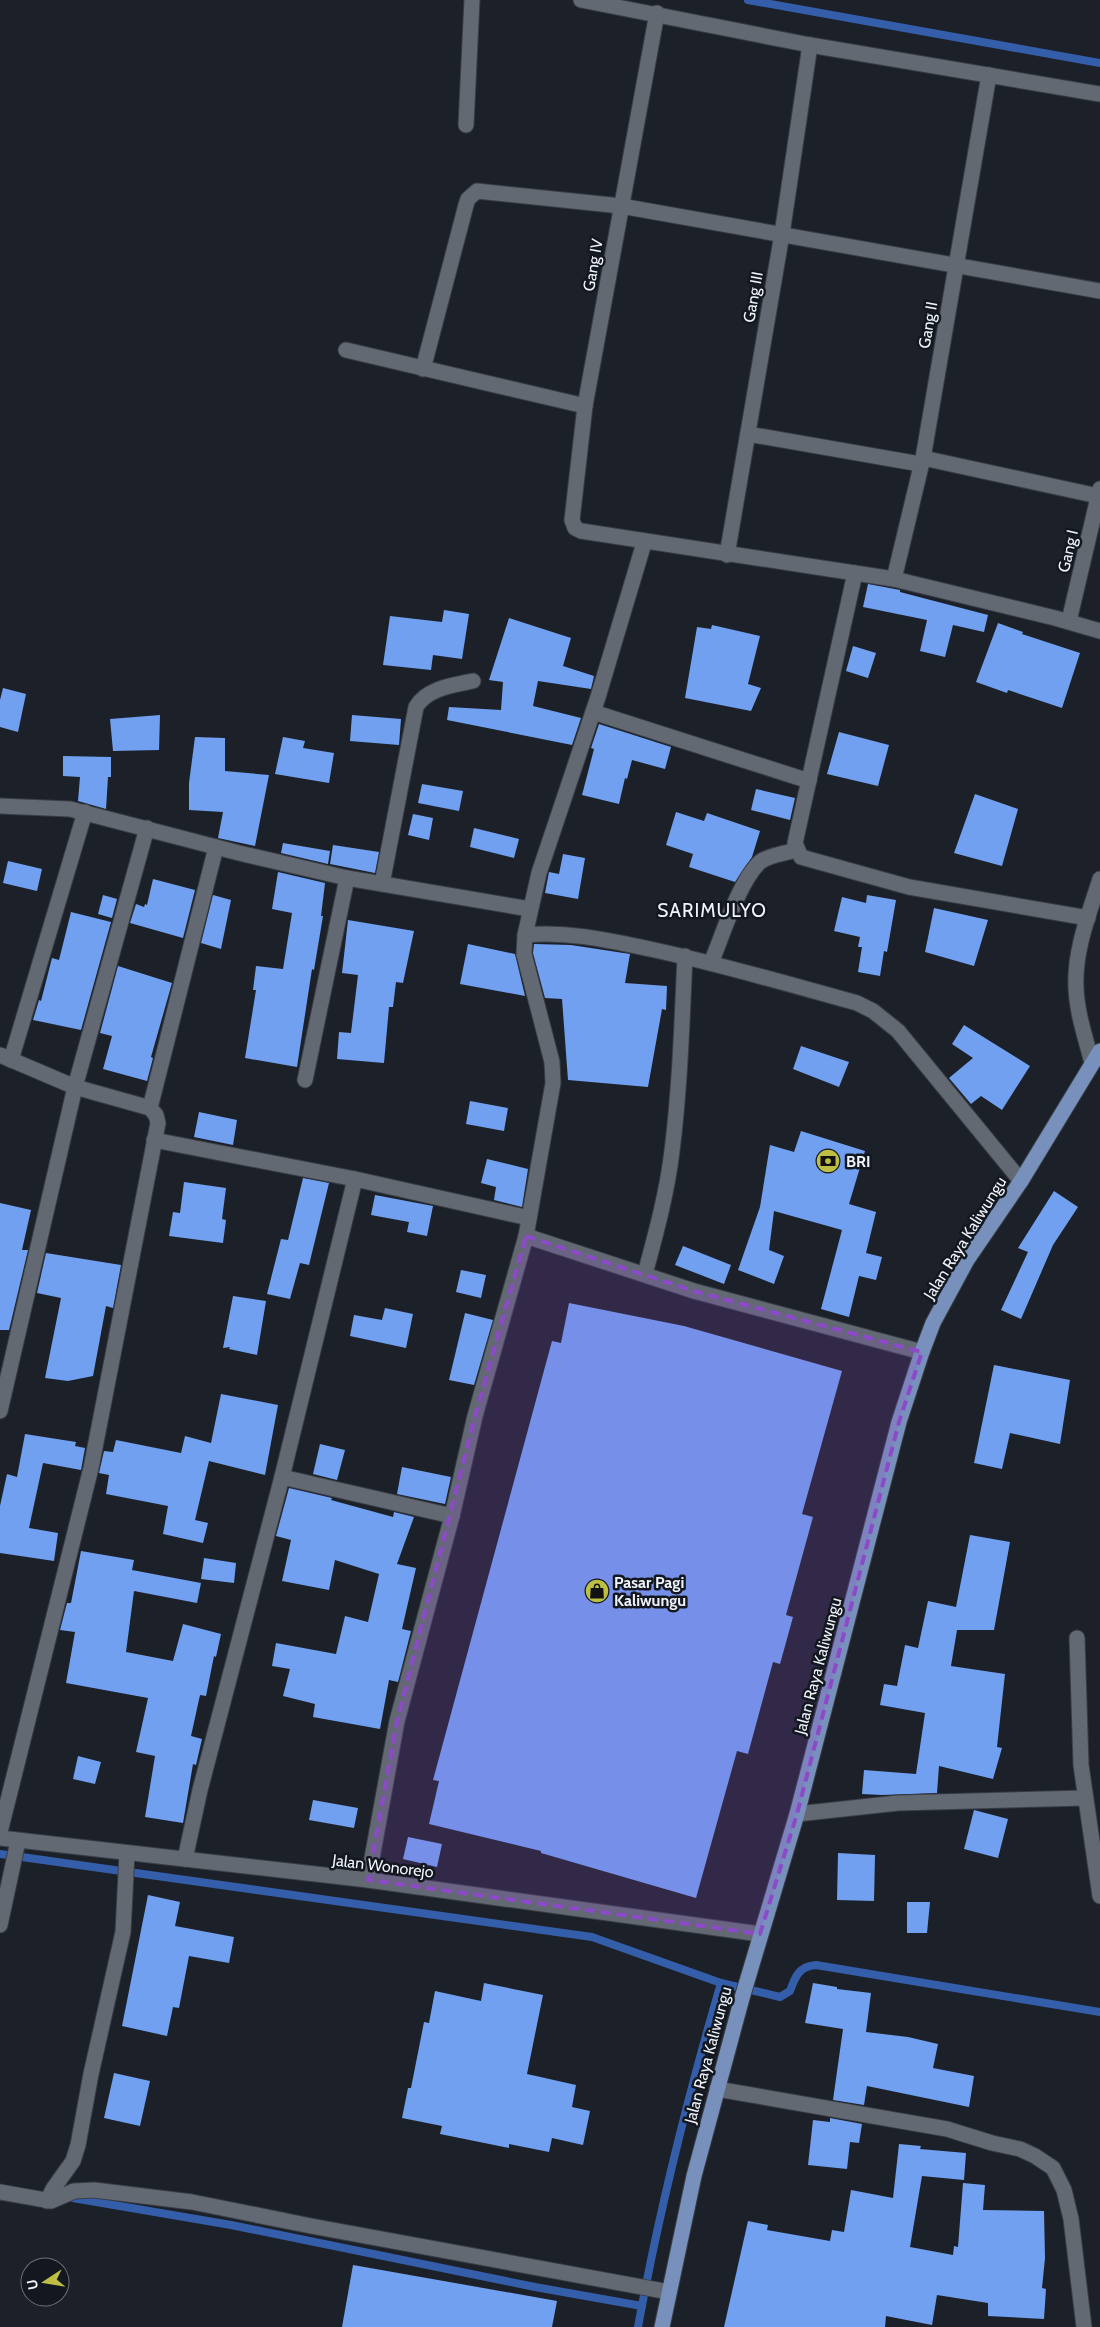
<svg xmlns="http://www.w3.org/2000/svg" width="1100" height="2327" viewBox="0 0 1100 2327" font-family="Cabin,sans-serif">
  <style>
    .lines { fill: none; stroke-linecap: round; stroke-linejoin: round }
    .stream { stroke: #345ea9; stroke-width: 8 }
    .building { fill: #71a0f0 }
    .minor-casing { stroke: #393d45; stroke-width: 17 }
    .major-casing { stroke: #393d45; stroke-width: 17 }
    .minor { stroke: #626973; stroke-width: 15 }
    .major { stroke: #7891bc; stroke-width: 15 }
    .marked { fill: #8d4ac8; fill-opacity: 0.2; stroke: #8d4ac8; stroke-width: 4; stroke-dasharray: 10 6; stroke-linejoin: round }
    .labels { text-anchor: middle; dominant-baseline: central; stroke-width: 5; stroke-linejoin: round; paint-order: stroke }
    .street-label { font-size: 16px; fill: #f0f4fa; stroke: #131820 }
    .poi-label { font-size: 16px; font-weight: bold; fill: #f0f4fa; stroke: #131820; text-anchor: start }
    .quarter-label { font-size: 19px; letter-spacing: 1px; fill: #f0f4fa; stroke: #131820 }
  </style>
  <rect width="100%" height="100%" fill="#1c2129"/>
  <g class="lines">
    <!-- stream -->
    <g class="stream">
      <path d="M748 0 1100 63"/>
      <path d="M0 1854 592 1937 721 1983 780 1997 790 1991C795 1977 799 1966 816 1965L1100 2012"/>
      <path d="M67 2197 231 2225 535 2287 642 2306"/>
      <path d="M638 2327C659 2211 688 2096 721 1983"/>
    </g>
  </g>
  <!-- building -->
  <g class="building">
    <path d="M868 584 900 590V592L988 615 984 632 953 625 945 657 920 651 927 620 863 607Z"/>
    <path d="M444 610 469 614 462 659 433 655 431 670 383 665 390 616 442 622Z"/>
    <path d="M509 618 571 638 563 666 594 676 591 689 538 681 533 706 581 718 572 745 447 720 449 707 501 710 503 682 489 680Z"/>
    <path d="M998 623 1023 632 1022 634 1080 653 1062 708 1008 690 1007 693 976 682Z"/>
    <path d="M712 625 760 636 748 684 761 688 751 711 685 698 697 627 711 629Z"/>
    <path d="M853 646 876 653 868 678 846 671Z"/>
    <path d="M3 688 26 694 18 732 0 727V700Z"/>
    <path d="M160 715 159 750 113 751 110 719Z"/>
    <path d="M352 715 401 719 399 745 350 741Z"/>
    <path d="M599 724 671 747 665 769 632 760 627 779 625 778 619 804 582 795 594 749 591 748Z"/>
    <path d="M839 732 889 745 878 786 827 774Z"/>
    <path d="M195 737 225 738V771L269 775 255 846 218 838 223 812 189 810V783Z"/>
    <path d="M283 737 305 741 303 748 334 753 329 783 275 774Z"/>
    <path d="M63 756 111 757V777H108L106 809 78 801 80 777 63 776Z"/>
    <path d="M422 784 463 791 459 811 418 803Z"/>
    <path d="M756 789 795 798 790 820 751 810Z"/>
    <path d="M975 794 1018 809 1002 866 954 853Z"/>
    <path d="M676 812 704 821 707 813 760 831 752 857 735 882 689 867 693 854 666 845Z"/>
    <path d="M413 814 433 818 429 840 408 835Z"/>
    <path d="M474 828 519 839 514 858 470 847Z"/>
    <path d="M283 843 330 851 328 864 281 853Z"/>
    <path d="M333 845 379 852 375 873 330 864Z"/>
    <path d="M563 854 585 858 578 899 545 893 549 872 559 874Z"/>
    <path d="M8 861 42 869 37 891 3 883Z"/>
    <path d="M278 872 325 883 321 916H323L314 970 312 969 297 1067 245 1058 256 990H253L256 966 283 969 292 913 272 909Z"/>
    <path d="M153 879 195 890 183 938 130 923 136 904 144 907 145 904 147 905Z"/>
    <path d="M103 895 117 899 112 918 98 914Z"/>
    <path d="M213 895 231 900 221 949 201 943Z"/>
    <path d="M867 895 896 900 887 952 884 951 880 976 858 972 862 947H858L860 937 834 931 842 897 866 903Z"/>
    <path d="M934 908 988 920 974 966 925 952Z"/>
    <path d="M71 912 111 922 81 1030 33 1020 39 1000 41 1001 52 958 59 960Z"/>
    <path d="M348 920 414 931 403 983 396 982 393 1007H389L384 1063 337 1059 339 1032 351 1033 358 975 342 973Z"/>
    <path d="M468 944 515 954 525 996 460 984Z"/>
    <path d="M534 944 571 945 630 954 625 983 667 986 666 1010 662 1009 648 1087 568 1080 562 999 545 998 533 953Z"/>
    <path d="M118 966 172 983 151 1057 153 1058 147 1081 103 1069 112 1036 100 1033Z"/>
    <path d="M964 1025 1030 1066 1002 1110 981 1096 971 1104 949 1078 973 1058 952 1044Z"/>
    <path d="M801 1046 849 1062 839 1087 793 1069Z"/>
    <path d="M470 1101 508 1108 504 1131 466 1124Z"/>
    <path d="M199 1112 237 1120 233 1145 194 1137Z"/>
    <path d="M801 1131 865 1151 849 1204 876 1212 866 1253 882 1257 876 1280 859 1276 849 1317 821 1309 842 1230 774 1211 769 1250 784 1256 774 1284 738 1270 760 1207 770 1145 794 1152Z"/>
    <path d="M487 1159 528 1169 522 1207 494 1200 496 1187 481 1183Z"/>
    <path d="M303 1178 329 1183 309 1265 300 1263 290 1299 267 1294 281 1239 288 1240Z"/>
    <path d="M184 1182 226 1188 222 1219 226 1220 223 1243 169 1236 173 1212 180 1213Z"/>
    <path d="M1054 1191 1078 1207 1053 1245 1021 1319 1001 1310 1028 1252 1018 1248Z"/>
    <path d="M375 1195 433 1206 427 1236 407 1232 409 1222 371 1215Z"/>
    <path d="M0 1203 31 1210 22 1250H28L9 1330H0Z"/>
    <path d="M683 1246 731 1265 724 1284 675 1265Z"/>
    <path d="M46 1253 121 1265 113 1308 106 1306 93 1376 68 1381 45 1378 61 1298 37 1293Z"/>
    <path d="M461 1270 486 1275 481 1298 456 1292Z"/>
    <path d="M233 1296 266 1301 257 1355 229 1349 230 1347 223 1348Z"/>
    <path d="M569 1303 684 1326 842 1371 802 1514 813 1517 786 1615 793 1617 790 1628 780 1664 773 1662 748 1754 737 1751 696 1898 541 1853V1851L429 1824 439 1781 433 1780 552 1341 561 1343Z"/>
    <path d="M385 1308 413 1314 406 1348 350 1336 354 1315 382 1320Z"/>
    <path d="M465 1313 493 1320 474 1385 449 1380Z"/>
    <path d="M994 1365 1070 1380 1060 1444 1010 1433 1002 1469 974 1463Z"/>
    <path d="M221 1394 278 1405 265 1475 209 1461 195 1520 208 1523 203 1543 163 1534 168 1506 106 1494 109 1475 99 1473 104 1451 113 1452 116 1440 181 1453 185 1436 211 1443Z"/>
    <path d="M25 1434 76 1442 75 1446 85 1448 81 1470 43 1463 29 1528 58 1533 54 1561 0 1553V1506L7 1474 17 1477Z"/>
    <path d="M320 1444 345 1450 337 1480 313 1474Z"/>
    <path d="M402 1467 451 1477 445 1504 397 1494Z"/>
    <path d="M289 1488 332 1498 331 1500 393 1517 394 1512 414 1517 397 1564 416 1568 402 1629 411 1631 398 1682 389 1680 380 1729 313 1717 315 1704 283 1696 290 1669 272 1666 276 1643 336 1654 345 1616 368 1622 379 1574 335 1560 329 1590 282 1581 291 1540 276 1536Z"/>
    <path d="M970 1535 1010 1542 994 1630H957L951 1666 1005 1674 997 1747 1002 1748 993 1779 939 1766 937 1793 882 1795 862 1794 864 1770 916 1774 925 1713 880 1705 884 1684 897 1686 905 1645 918 1648 928 1601 956 1607Z"/>
    <path d="M81 1551 134 1560 132 1570 201 1583 197 1603 134 1591 126 1652 173 1661 183 1624 221 1634 216 1657 214 1656 206 1696 200 1695 191 1736 202 1739 196 1765 193 1764 183 1823 145 1817 155 1756 136 1752 148 1698 66 1683 75 1632 60 1630 67 1603H71Z"/>
    <path d="M204 1558 236 1563 234 1583 201 1579Z"/>
    <path d="M78 1756 101 1762 95 1784 73 1779Z"/>
    <path d="M313 1800 358 1808 354 1828 309 1820Z"/>
    <path d="M974 1810 1008 1819 998 1858 964 1849Z"/>
    <path d="M408 1837 442 1844 437 1867 403 1859Z"/>
    <path d="M838 1853 875 1855 874 1901 837 1900Z"/>
    <path d="M148 1895 180 1902 175 1926 234 1937 229 1963 189 1956 179 2008 173 2007 167 2036 122 2026Z"/>
    <path d="M907 1902H930L927 1933H907Z"/>
    <path d="M484 1983 543 1995 527 2074 576 2085 572 2107 590 2111 583 2145 552 2138 549 2152 509 2144V2148L440 2134 442 2126 402 2118 408 2088H411L424 2022 429 2023 435 1991 481 2001Z"/>
    <path d="M813 1983 837 1987V1989L871 1993 866 2032 908 2037 938 2044 933 2068 974 2076 969 2107 867 2086 864 2105 833 2100 843 2029 805 2023Z"/>
    <path d="M114 2073 150 2081 140 2126 104 2118Z"/>
    <path d="M830 2118 862 2124 859 2143 850 2142 847 2169 808 2165 813 2120 830 2122Z"/>
    <path d="M899 2144 921 2146 920 2149 966 2153 964 2180 922 2176 910 2247 953 2255 954 2246 958 2247 963 2183 985 2185 983 2210 1044 2211 1045 2258 1042 2288 1046 2289 1044 2319 988 2316V2303L937 2295 932 2325 886 2316 885 2327H724L748 2221 768 2225 767 2230 830 2241 832 2230 844 2232 851 2190 893 2198Z"/>
    <path d="M353 2265 557 2301 552 2327H342Z"/>
  </g>
  <g class="lines">
    <!-- minor casing -->
    <g class="minor-casing">
      <g id="minor">
        <path d="M581 0 810 45 1100 94"/>
        <path d="M657 13 585 406 572 520 575 528 581 531 894 579 1055 618 1100 631"/>
        <path d="M466 125 472 0"/>
        <path d="M346 350 585 406"/>
        <path d="M423 369 466 205 468 199 477 191 621 206 1100 291"/>
        <path d="M748 434 920 464"/>
        <path d="M923 458 1098 496"/>
        <path d="M727 555 782 234 810 45"/>
        <path d="M855 573 795 843 801 857 909 887 1088 918"/>
        <path d="M894 579 923 458 989 75"/>
        <path d="M1069 621 1100 489"/>
        <path d="M593 712 809 781"/>
        <path d="M0 806 70 809 239 853 347 878 530 909"/>
        <path d="M382 884 416 707C427 688 454 685 473 681"/>
        <path d="M525 935C568 931 607 940 650 949 720 964 788 984 857 1003L873 1011 898 1031 1021 1181"/>
        <path d="M711 963C722 937 739 881 760 862 769 855 786 853 797 850"/>
        <path d="M0 1055 75 1087 150 1108 156 1115 158 1123 91 1468 0 1832"/>
        <path d="M11 1060 85 812"/>
        <path d="M1092 1063C1086 1039 1077 1014 1076 988 1074 951 1089 914 1100 879"/>
        <path d="M305 1080 347 878"/>
        <path d="M150 1108 216 847"/>
        <path d="M154 1140 355 1179 529 1218"/>
        <path d="M526 1236 694 1291 922 1352"/>
        <path d="M645 1274C656 1233 667 1193 672 1151 680 1087 682 1021 685 956"/>
        <path d="M0 1411 75 1087 147 828"/>
        <path d="M282 1477 452 1516"/>
        <path d="M1077 1638 1081 1765 1100 1896"/>
        <path d="M797 1814 898 1803 1085 1798"/>
        <path d="M0 1838 368 1880 760 1934"/>
        <path d="M185 1859 200 1790 282 1477 355 1179"/>
        <path d="M368 1880 397 1721 452 1516 475 1416 526 1236 553 1083 552 1062 524 954 525 935 539 873 598 697 644 543"/>
        <path d="M0 1925 18 1841"/>
        <path d="M717 2089 947 2129 992 2143 1020 2149 1035 2156 1053 2168 1064 2190 1071 2219 1084 2327"/>
        <path d="M0 2192 51 2201 74 2191 94 2190 192 2202 311 2226 669 2292"/>
        <path d="M47 2201 53 2189 73 2161 78 2145 91 2074 123 1932 127 1853"/>
      </g>
    </g>
    <!-- major casing -->
    <g class="major-casing">
      <path id="major" d="M662 2327 694 2176 742 1998 797 1814 899 1422 922 1352 933 1323 967 1260 1021 1181 1100 1051"/>
    </g>
    <!-- minor -->
    <use href="#minor" class="minor"/>
    <!-- major -->
    <use href="#major" class="major"/>
  </g>
  <!-- marked area -->
  <path class="marked" d="M526 1236 694 1291 922 1352 899 1422 797 1814 760 1934 368 1880 397 1721 475 1416Z"/>
  <!-- icons -->
  <defs>
    <g id="bank-disc" transform="scale(1.25)"><circle r="9.5" fill="#bcbf43" stroke="#131820"/><path d="M-6-4H6V4H-6ZM0-2.3a2.3 2.3 0 1 0 0 4.6a2.3 2.3 0 1 0 0-4.6Z" fill="#111"/></g>
    <g id="shop-disc" transform="scale(1.25)"><circle r="9.5" fill="#bcbf43" stroke="#131820"/><path d="M-5-2.5h2.3a2.7 3.5 0 0 1 5.4 0H5L5.5 6h-11ZM-1.5-2.5h3a1.5 2.3 0 0 0-3 0Z" fill="#111"/></g>
  </defs>
  <g fill-rule="evenodd">
    <use href="#bank-disc" x="828" y="1161"/>
    <use href="#shop-disc" x="597" y="1591"/>
  </g>
  <g class="labels">
    <!-- street labels -->
    <g class="street-label">
      <text transform="translate(593 265) rotate(-80)">Gang IV</text>
      <text transform="translate(753 297) rotate(-80)">Gang III</text>
      <text transform="translate(928 325) rotate(-80)">Gang II</text>
      <text transform="translate(1068 551) rotate(-77)">Gang I</text>
      <text transform="translate(965 1238) rotate(-58)">Jalan Raya Kaliwungu</text>
      <text transform="translate(818 1666) rotate(-75)">Jalan Raya Kaliwungu</text>
      <text transform="translate(383 1866) rotate(7)">Jalan Wonorejo</text>
      <text transform="translate(708 2055) rotate(-75)">Jalan Raya Kaliwungu</text>
    </g>
    <!-- poi labels -->
    <g class="poi-label">
      <text x="846" y="1161">BRI</text>
      <text x="614" y="1582">Pasar Pagi<tspan x="614" dy="18">Kaliwungu</tspan></text>
    </g>
    <!-- quarter labels -->
    <g class="quarter-label">
      <text x="712" y="910">SARIMULYO</text>
    </g>
  </g>
  <!-- north arrow -->
  <g transform="translate(45 2282) rotate(258)"><circle r="24" fill="#131820" stroke="#6b7077"/>
  <path d="M0-4L9 19L0 12L-9 19Z" fill="#bcbf43"/>
  <text y="-8" font-size="14" font-weight="bold" text-anchor="middle" fill="#f0f4fa">U</text>
  </g>
</svg>
